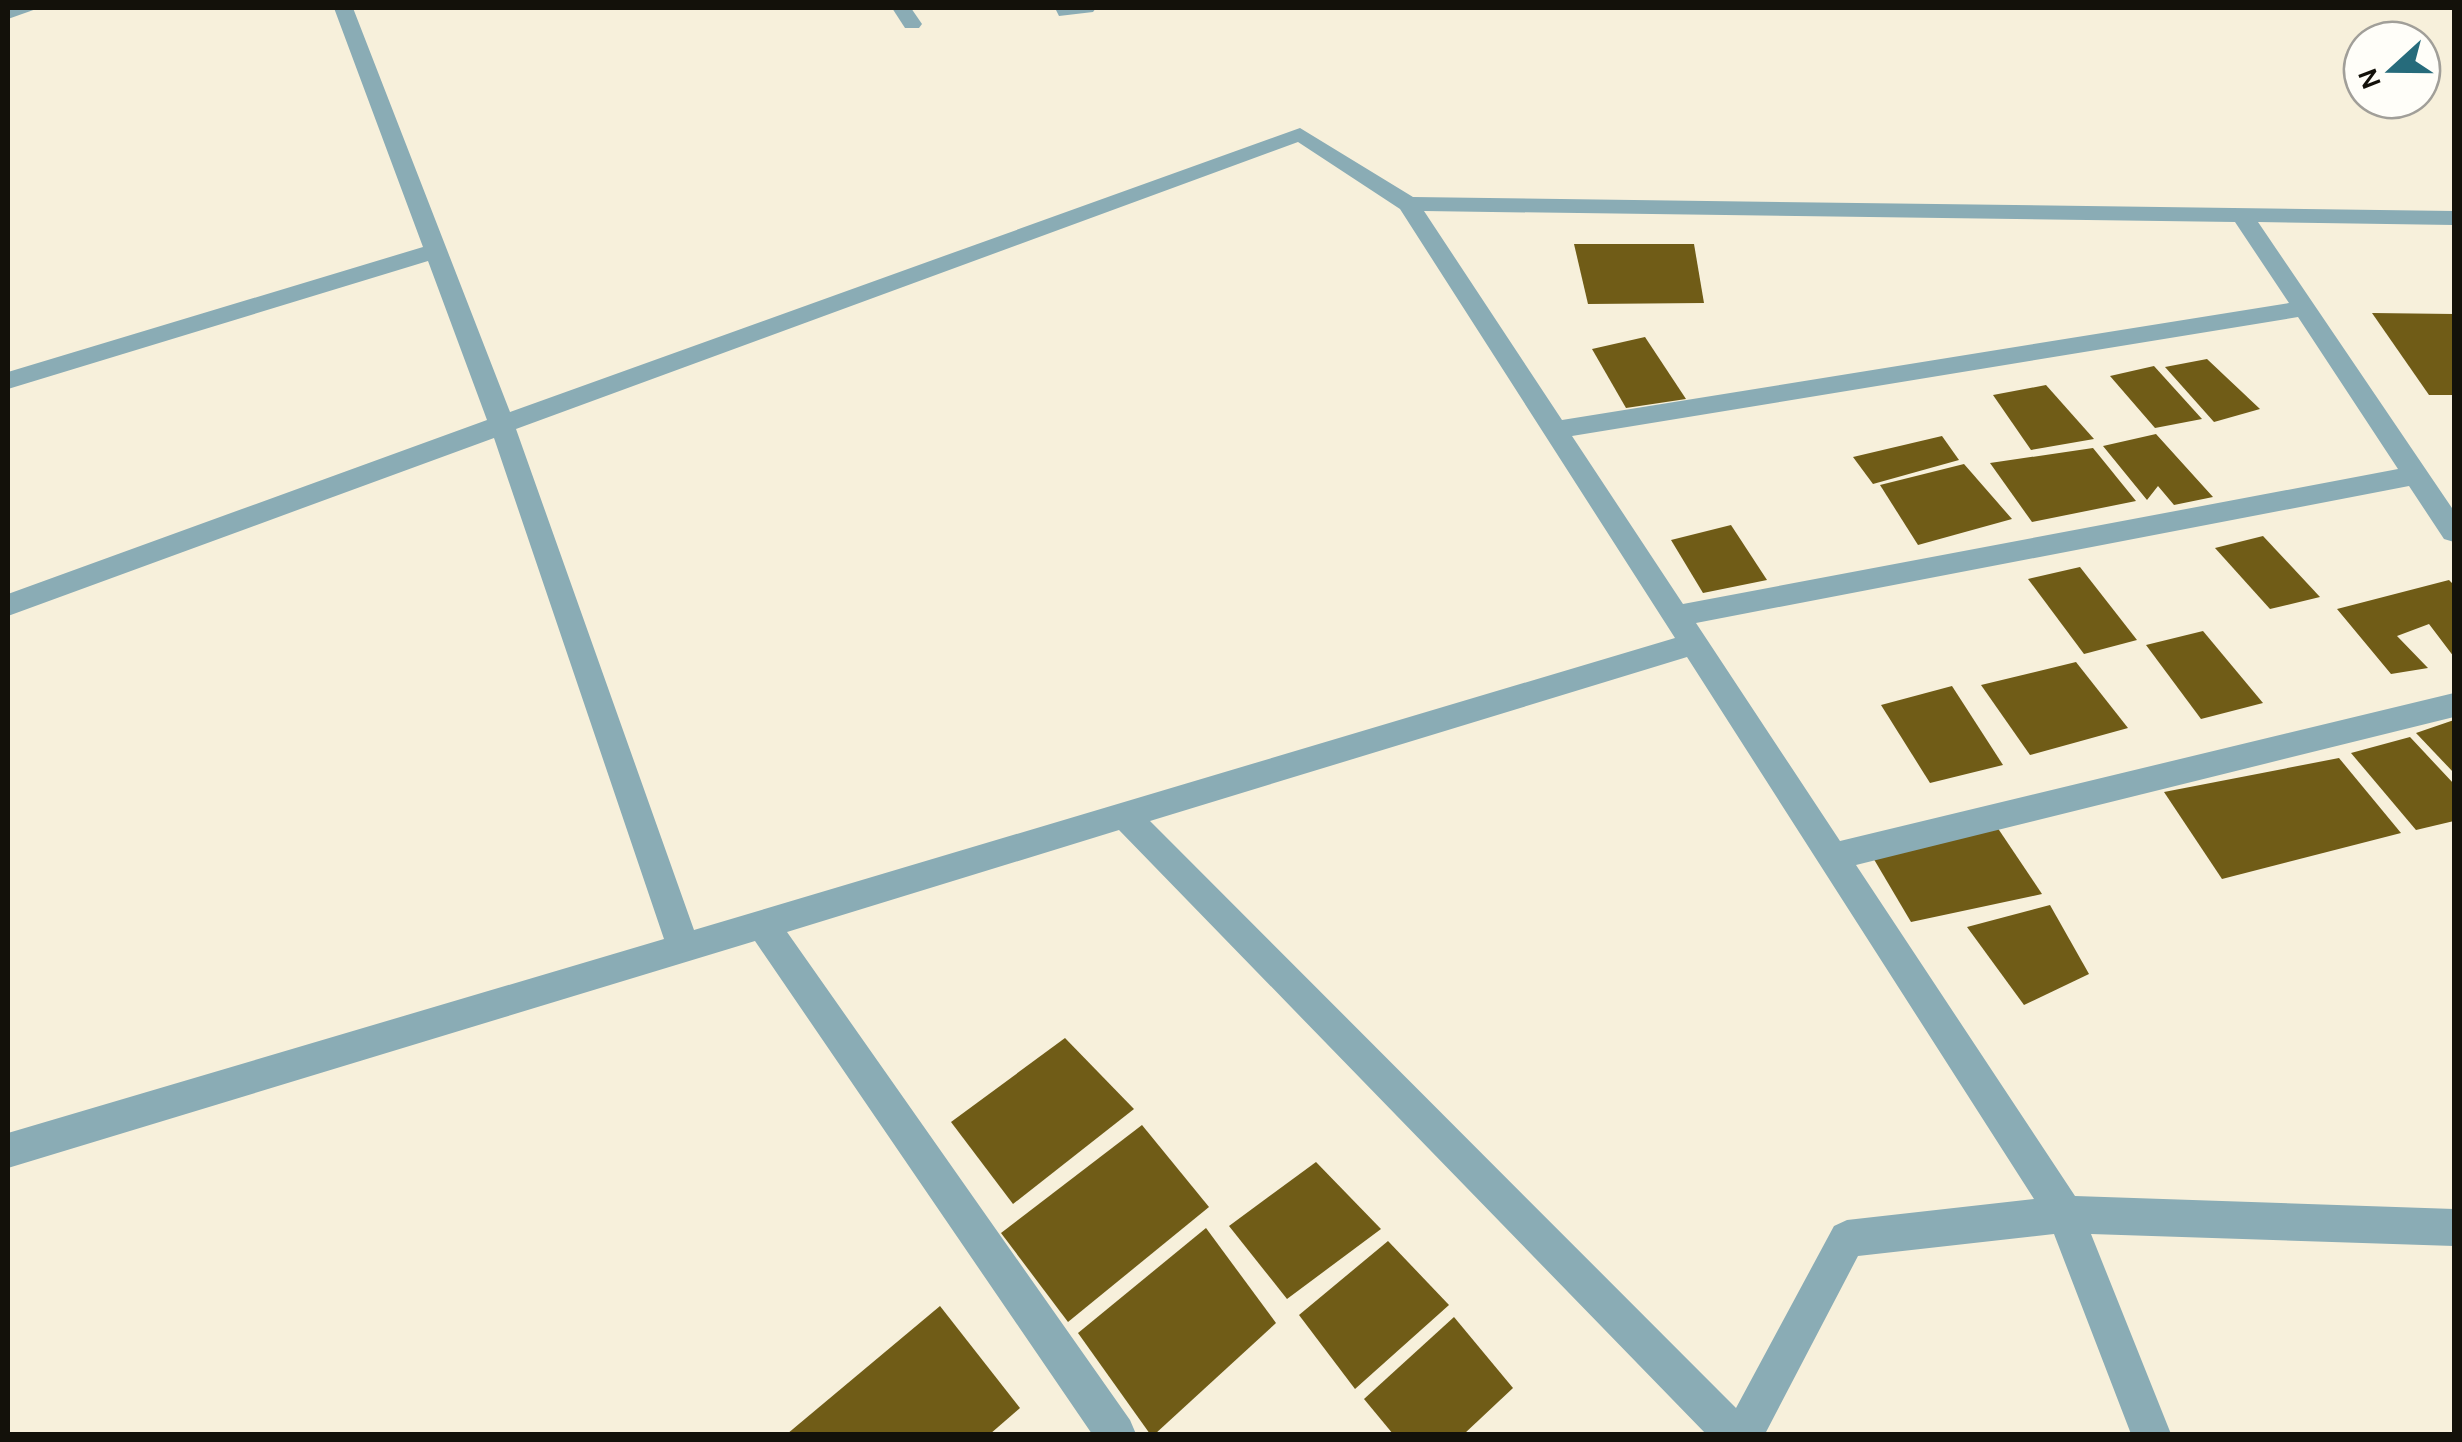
<svg xmlns="http://www.w3.org/2000/svg" width="2462" height="1442" viewBox="0 0 2462 1442" font-family="Karla,sans-serif">
  <style>
    .building { fill: #705c17 }
    .lines { fill: none; stroke-linecap: round; stroke-linejoin: round }
    .minor { fill: #8aacb5; fill-rule: evenodd }
  </style>
  <rect width="100%" height="100%" fill="#f7f0db"/>
  <!-- building -->
  <g class="building">
    <path d="M1574 244H1694L1704 303 1588 304Z"/>
    <path d="M2372 313 2454 314V395H2429Z"/>
    <path d="M1645 337 1686 399 1626 408 1592 349Z"/>
    <path d="M2207 359 2260 409 2214 422 2165 367Z"/>
    <path d="M2154 366 2202 419 2155 428 2110 376Z"/>
    <path d="M2046 385 2094 439 2031 450 1993 395Z"/>
    <path d="M2156 434 2213 497 2174 505 2158 486 2147 500 2103 446Z"/>
    <path d="M1942 436 1959 460 1873 484 1853 457Z"/>
    <path d="M2093 448 2136 501 2032 522 1990 463Z"/>
    <path d="M1964 464 2012 519 1918 545 1880 485Z"/>
    <path d="M1731 525 1767 580 1703 593 1671 540Z"/>
    <path d="M2263 536 2320 597 2270 609 2215 548Z"/>
    <path d="M2080 567 2137 640 2084 654 2028 579Z"/>
    <path d="M2449 580 2454 585V657L2429 624 2397 636 2428 668 2391 674 2337 609Z"/>
    <path d="M2203 631 2263 703 2201 719 2146 645Z"/>
    <path d="M2076 662 2128 728 2030 755 1981 685Z"/>
    <path d="M1952 686 2003 765 1930 783 1881 705Z"/>
    <path d="M2454 720V773L2416 733Z"/>
    <path d="M2410 737 2454 784V821L2416 830 2351 753Z"/>
    <path d="M2339 758 2401 833 2222 879 2164 792Z"/>
    <path d="M1995 824 2042 894 1911 922 1872 856Z"/>
    <path d="M2050 905 2089 974 2024 1005 1967 927Z"/>
    <path d="M1065 1038 1134 1109 1013 1204 951 1122Z"/>
    <path d="M1142 1125 1209 1207 1068 1322 1001 1233Z"/>
    <path d="M1316 1162 1381 1229 1287 1299 1229 1226Z"/>
    <path d="M1206 1228 1276 1323 1155 1434H1150L1078 1333Z"/>
    <path d="M1388 1241 1449 1305 1355 1389 1299 1315Z"/>
    <path d="M940 1306 1020 1408 990 1434H787Z"/>
    <path d="M1454 1317 1513 1388 1464 1434H1393L1364 1399Z"/>
  </g>
  <g class="lines">
    <!-- minor -->
    <g class="minor">
      <path d="M8 8H39L8 19Z"/>
      <path d="M334 8H353L510 412 1300 128 1413 197 2454 211V225L2258 222 2454 511V542L2444 539 2409 486 1696 623 1840 841 2454 693V717L1856 865 2075 1196 2454 1209V1246L2091 1234 2171 1434H2131L2054 1234 1858 1256 1765 1434H1706L1119 830 787 932 1130 1420 1136 1434H1092L755 941 8 1168V1133L664 939 494 438 8 616V594L487 420 428 261 8 389V372L423 247ZM1298 142 1400 209 1675 638 694 930 516 429ZM1424 211 2235 222 2289 303 1562 420ZM2298 317 2398 469 1683 604 1572 436ZM1687 657 2034 1199 1847 1220 1834 1226 1736 1408 1150 821Z"/>
      <path d="M892 8H911L922 24 919 28H905Z"/>
      <path d="M1055 8H1096L1093 12 1059 16Z"/>
    </g>
  </g>
  <!-- border -->
  <rect width="2462" height="1442" fill="none" stroke="#13110a" stroke-width="20"/>
  <!-- north arrow -->
  <g transform="translate(2392 70) rotate(249)"><circle r="48" fill="#fffef9" stroke="#a19f99" stroke-width="2.5"/>
  <path d="M0-8L18 38L0 25L-18 38Z" fill="#266b7b"/>
  <text y="-15" font-size="28" font-weight="bold" text-anchor="middle" fill="#13110a">N</text>
  </g>
</svg>
